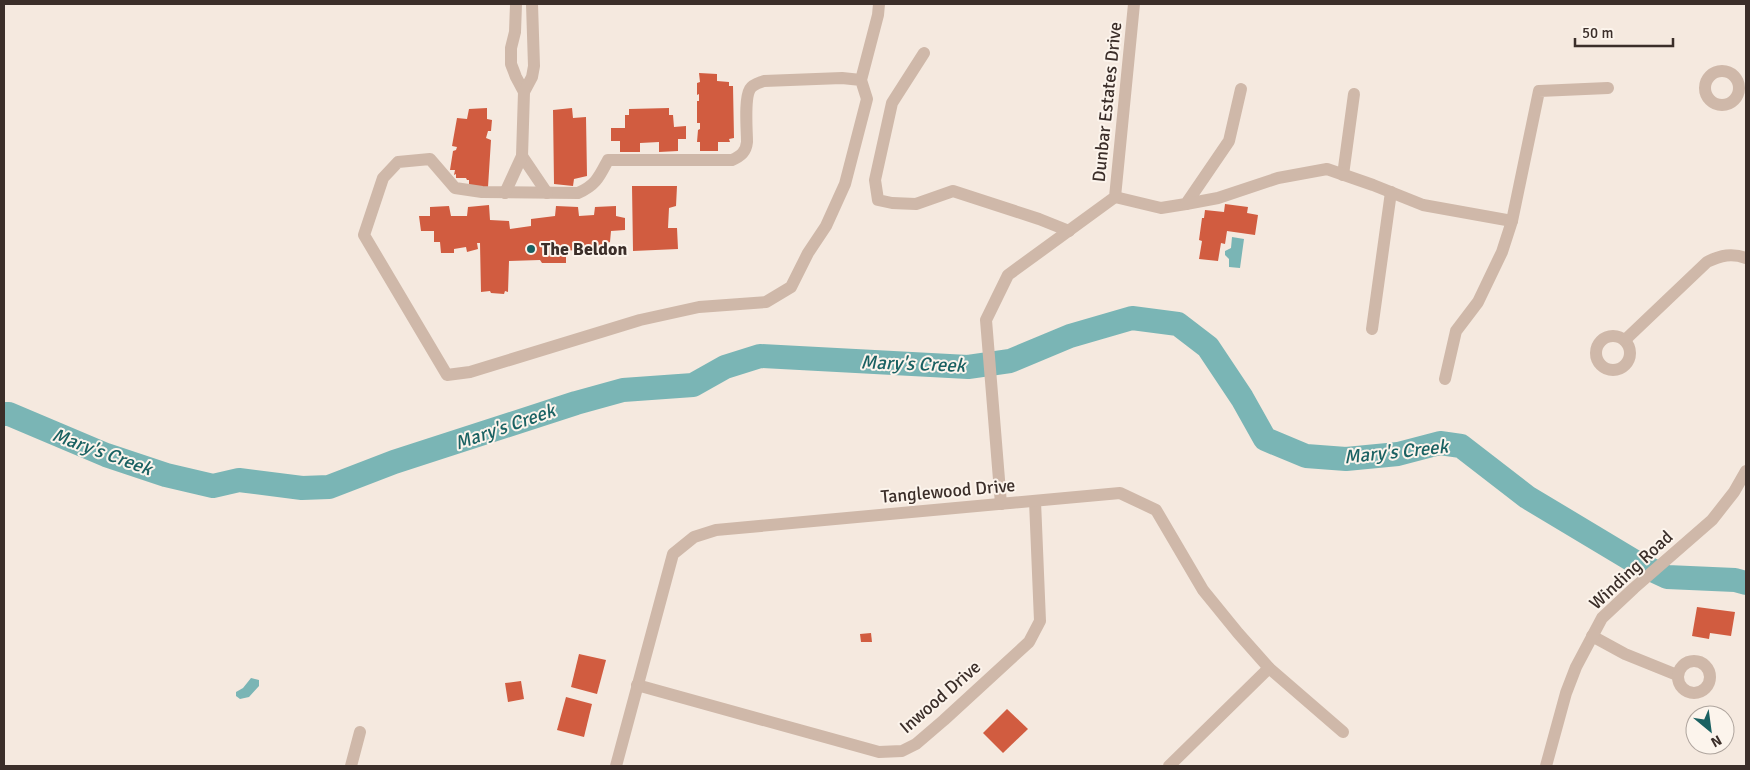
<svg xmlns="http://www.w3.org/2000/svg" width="1750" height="770" viewBox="0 0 1750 770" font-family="Signika,sans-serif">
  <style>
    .water { fill: #7ab5b5 }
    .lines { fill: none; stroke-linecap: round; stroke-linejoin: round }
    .river { stroke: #7ab5b5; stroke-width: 24 }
    .building { fill: #d15c40 }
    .minor { stroke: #cfb8a9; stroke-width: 12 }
    .poi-dot { fill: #1a6162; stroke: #fcf4ec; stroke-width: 2 }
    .labels { text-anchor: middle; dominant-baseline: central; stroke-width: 4; stroke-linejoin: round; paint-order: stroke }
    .street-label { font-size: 18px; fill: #3b2e29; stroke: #fcf4ec }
    .poi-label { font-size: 18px; font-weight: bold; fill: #3b2e29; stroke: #fcf4ec; text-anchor: start }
    .water-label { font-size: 19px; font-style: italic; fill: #1a6162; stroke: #fcf4ec }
  </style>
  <rect width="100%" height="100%" fill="#f5e9df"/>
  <!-- water -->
  <g class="water">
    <path d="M1232 237 1244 239 1240 268 1229 267V259L1225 255V251L1231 248Z"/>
    <path d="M251 678 259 680V686L249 697 240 699 236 696V692L243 688Z"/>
  </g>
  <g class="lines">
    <!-- river -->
    <path class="river" d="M4 414H9L106 455 166 475 213 486 239 480 302 488 329 487 394 462 576 403 623 390 693 385 725 367 760 356 968 367 1010 361 1070 336 1132 318 1178 324 1208 347 1242 398 1265 439 1306 456 1346 459 1398 454 1440 443 1461 446 1527 497 1637 563 1667 577 1735 580 1746 583"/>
  </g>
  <!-- building -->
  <g class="building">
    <path d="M699 73 717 74V81L729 82V86H733L734 138 729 139 730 142H718V151H700V142H697L698 130 700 129V123H697V101H699V94L697 95V83L700 82Z"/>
    <path d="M487 108V119L492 120 491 131H488L486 138 491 140 488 187H469V180H467L466 178H456V174L454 175 455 170H450L453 151 456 150 457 147 452 146 457 118 467 119 469 109Z"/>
    <path d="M572 108 573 118 586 117 587 176 574 179 573 186 554 184 553 110Z"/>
    <path d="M669 108V115H673L674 127 686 126V139H678V151L659 152V142L640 143V152H620V141H611V128H625V115H629V109Z"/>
    <path d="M632 186H677L676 206 669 208 668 228H677L678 249 633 251Z"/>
    <path d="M1225 204 1248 207 1247 213 1258 215 1255 235 1227 231 1225 244 1221 243 1218 261 1199 259 1202 241 1199 240 1202 218H1204L1205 210 1224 212Z"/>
    <path d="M489 205 490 220 509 221 510 229 531 226V219L555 216 556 206 578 207 579 216 594 215 595 207 616 206V216L625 218V230L611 231 610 242 605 244V250L594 252V248H581V251L566 250V263H542L540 260 509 261 508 292 505 291 504 294 491 293 490 291 481 292 480 243H477L478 249 467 252 466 247 454 249V253H441L440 242H434V231H421L419 216H430V207L449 206 451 216H467L468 207Z"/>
    <path d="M1697 607 1735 612 1731 636 1710 633 1709 639 1692 636Z"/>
    <path d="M871 633 872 642H861L860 634Z"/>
    <path d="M579 654 606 660 597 694 571 687Z"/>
    <path d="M521 681 524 699 508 702 505 683Z"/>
    <path d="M566 697 592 704 584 737 557 730Z"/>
    <path d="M1007 709 1028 729 1003 753 983 733Z"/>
  </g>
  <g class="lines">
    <!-- minor -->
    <g class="minor">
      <path d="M516 4 515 32 511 48V64L516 77 524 92"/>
      <path d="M924 53 892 103 875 180 878 200 892 203 916 204 953 191 1039 219 1069 231"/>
      <circle cx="1722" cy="88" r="17"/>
      <path d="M861 80 842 78 764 81C759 83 753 84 750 89 744 99 747 130 747 142 746 152 741 156 732 160H608C599 177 596 185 578 193L482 192 455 188 430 159 398 162 383 178 364 235 447 375 470 372 640 320 699 307 766 302 791 287 808 253 826 226 845 184 867 99 861 80 878 15 879 4"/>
      <path d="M522 156 547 193"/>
      <path d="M1343 175 1354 94"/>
      <path d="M505 193 522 156 524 92 532 77 534 66 532 4"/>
      <path d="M1115 197 1161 208 1186 204 1229 141 1241 89"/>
      <path d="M1186 204 1218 198 1278 178 1327 169 1373 185 1423 205 1512 221"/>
      <path d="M1372 329 1391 192"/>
      <circle cx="1613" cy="353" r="17"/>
      <path d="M1625 340 1707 262C1721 255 1732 253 1746 258"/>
      <path d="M1445 379 1456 331 1478 302 1502 252 1512 221 1539 91 1608 88"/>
      <path d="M1001 504 986 320 1008 275 1115 197 1134 4"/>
      <path d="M1592 636 1625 654 1677 675"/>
      <circle cx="1694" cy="677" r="16"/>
      <path d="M637 685 879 752 902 751 916 744 944 720 1029 642 1040 621 1035 501"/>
      <path d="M351 766 360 732"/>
      <path d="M616 766 673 554 694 537 716 530 1120 493 1156 510 1203 590 1238 633 1269 668 1343 732"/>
      <path d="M1169 766 1269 668"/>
      <path d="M1546 766 1566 693 1576 667 1602 618 1634 588 1712 520 1734 492 1746 471"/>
    </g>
  </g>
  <!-- markers -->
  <circle class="poi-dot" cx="531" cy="249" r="5"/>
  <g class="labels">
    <!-- street labels -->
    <g class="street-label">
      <text transform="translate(1107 102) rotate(-84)">Dunbar Estates Drive</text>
      <text transform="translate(948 491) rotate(-5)">Tanglewood Drive</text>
      <text transform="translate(1631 570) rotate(-43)">Winding Road</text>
      <text transform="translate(940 697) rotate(-41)">Inwood Drive</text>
    </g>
    <!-- poi labels -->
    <g class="poi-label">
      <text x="541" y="249">The Beldon</text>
    </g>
    <!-- water labels -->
    <g class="water-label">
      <text transform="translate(913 364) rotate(2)">Mary's Creek</text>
      <text transform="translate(505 427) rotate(-19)">Mary's Creek</text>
      <text transform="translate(102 452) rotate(20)">Mary's Creek</text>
      <text transform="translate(1396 452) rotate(-6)">Mary's Creek</text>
    </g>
  </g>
  <!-- border -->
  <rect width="1750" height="770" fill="none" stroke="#3b2e29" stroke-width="10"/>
  <!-- north arrow -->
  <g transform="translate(1710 730) rotate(151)"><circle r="24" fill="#fcf4ec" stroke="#afa59e"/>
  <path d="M0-4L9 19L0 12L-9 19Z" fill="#1a6162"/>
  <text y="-8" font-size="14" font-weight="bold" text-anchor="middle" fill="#3b2e29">N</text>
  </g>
  <!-- scale -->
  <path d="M1575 38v8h98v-8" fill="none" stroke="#3b2e29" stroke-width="2.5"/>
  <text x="1582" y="38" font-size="15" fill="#3b2e29" stroke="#fcf4ec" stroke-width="4" paint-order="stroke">50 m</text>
</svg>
